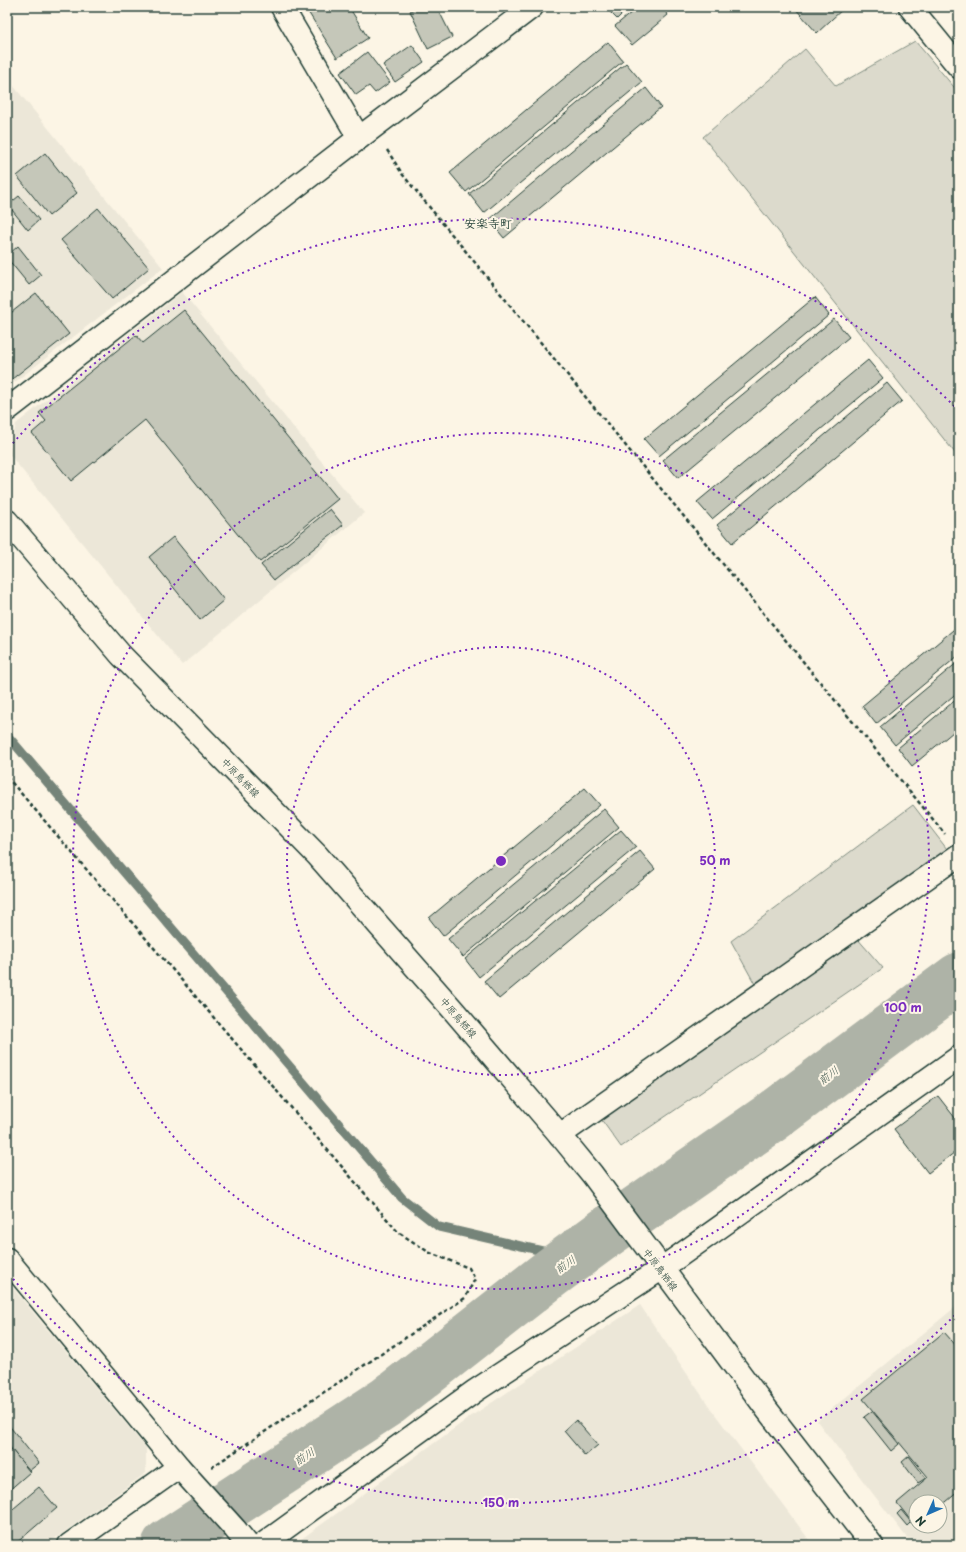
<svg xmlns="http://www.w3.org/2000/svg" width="966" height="1552" viewBox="0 0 966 1552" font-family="'Playpen Sans','Klee One',sans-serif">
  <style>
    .built { fill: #ece7d8; fill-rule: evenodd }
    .green { fill: #dcdacc; stroke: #7e8c80 }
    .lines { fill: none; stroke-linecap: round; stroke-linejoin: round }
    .stream { stroke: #758479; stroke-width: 9 }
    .river { stroke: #aeb3a7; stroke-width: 51 }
    .building { fill: #c5c7b9; stroke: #1f3d34 }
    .minor-casing { stroke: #1f3d34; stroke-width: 25 }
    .secondary-casing { stroke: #1f3d34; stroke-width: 25 }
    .path { stroke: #1f3d34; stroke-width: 2.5; stroke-dasharray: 4 3; stroke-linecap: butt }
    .minor { stroke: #fcf5e5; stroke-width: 22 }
    .secondary { stroke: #fcf5e5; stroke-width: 22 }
    .ring { fill: none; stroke: #7b2cbf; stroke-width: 2; stroke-dasharray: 2 4 }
    .labels { text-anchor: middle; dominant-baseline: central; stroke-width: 4; stroke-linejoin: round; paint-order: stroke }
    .street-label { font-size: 10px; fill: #1f3d34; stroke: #fcf5e5 }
    .water-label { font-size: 11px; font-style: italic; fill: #435a51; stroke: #fcf5e5 }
    .quarter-label { font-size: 12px; font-weight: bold; fill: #1f3d34; stroke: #fcf5e5 }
    .centre { fill: #7b2cbf; stroke: #fcf5e5; stroke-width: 2 }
    .ring-label { font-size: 12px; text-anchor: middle; font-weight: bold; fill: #7b2cbf; stroke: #fcf5e5; stroke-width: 4; stroke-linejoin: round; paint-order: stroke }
  </style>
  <rect width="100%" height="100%" fill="#fcf5e5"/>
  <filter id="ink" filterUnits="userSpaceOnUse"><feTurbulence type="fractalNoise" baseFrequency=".025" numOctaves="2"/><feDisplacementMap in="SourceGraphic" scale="8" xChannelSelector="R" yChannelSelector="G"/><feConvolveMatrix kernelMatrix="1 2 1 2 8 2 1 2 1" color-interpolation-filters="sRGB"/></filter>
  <g filter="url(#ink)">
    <!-- built -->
    <g class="built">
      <path d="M7 78 163 268 7 388Z"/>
      <path d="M182 292 364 513 182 665 9 454 16 424Z"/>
      <path d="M7 1281 146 1448V1473L46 1545H7Z"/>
      <path d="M959 1304V1545L907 1538 817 1421ZM916 1502H940V1526H916Z"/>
      <path d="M640 1305 711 1409 813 1545H293L473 1415Z"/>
    </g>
    <!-- green -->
    <g class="green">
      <path d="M915 41 959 93V458L703 137 805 49 836 86Z"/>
      <path d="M913 805 950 853 756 986 731 941Z"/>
      <path d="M856 937 883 968 621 1147 598 1115Z"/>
    </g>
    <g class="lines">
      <!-- stream -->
      <path class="stream" d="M7 735 402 1198 439 1227 547 1252 604 1234"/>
      <!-- river -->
      <path class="river" d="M167 1545 388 1401 551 1273 604 1234 772 1117 959 978"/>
    </g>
    <!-- building -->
    <g class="building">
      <path d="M305 7H349L368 38 337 58Z"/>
      <path d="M418 7H437L452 37 428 49 410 11Z"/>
      <path d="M605 7H629L617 19Z"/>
      <path d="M638 7H661L668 15 632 45 615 26Z"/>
      <path d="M794 7H845L817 33Z"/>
      <path d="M608 42 623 61 466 192 450 173Z"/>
      <path d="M412 45 424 62 395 82 383 65Z"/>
      <path d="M367 52 390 82 375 93 369 86 356 95 340 73Z"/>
      <path d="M626 63 642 82 484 213 469 194Z"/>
      <path d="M646 88 661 107 504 238 489 220Z"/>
      <path d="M45 153 77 193 49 216 17 176Z"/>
      <path d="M19 196 39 220 28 230 8 205Z"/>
      <path d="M98 208 149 268 112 299 61 240Z"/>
      <path d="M18 246 41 275 29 285 7 258V256Z"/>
      <path d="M36 293 69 334 7 383V316Z"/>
      <path d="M815 297 829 315 659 456 644 439Z"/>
      <path d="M184 310 338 499 260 562 145 420 71 481 32 433 46 421 39 413 136 335 143 343Z"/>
      <path d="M834 319 849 337 678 478 663 460Z"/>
      <path d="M868 360 883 378 712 519 697 502Z"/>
      <path d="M887 383 902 401 732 543 717 525Z"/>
      <path d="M330 509 343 525 274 580 261 565Z"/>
      <path d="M173 537 224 600 200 620 149 557Z"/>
      <path d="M959 625V655L876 724 862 706Z"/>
      <path d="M959 661V691L895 745 880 727Z"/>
      <path d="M959 697V727L912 766 898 748Z"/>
      <path d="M585 788 600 805 443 936 429 918Z"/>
      <path d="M604 809 619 827 463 957 448 939Z"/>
      <path d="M621 830 636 847 479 977 465 959Z"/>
      <path d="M640 851 655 869 499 999 484 981Z"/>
      <path d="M938 1096 959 1123V1149L928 1173 894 1129Z"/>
      <path d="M944 1332 959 1349V1491L940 1507V1502H916V1527L897 1503 928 1477 863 1399Z"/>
      <path d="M872 1411 899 1444 891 1451 864 1417Z"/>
      <path d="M576 1420 598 1445 585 1456 564 1431Z"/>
      <path d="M7 1423 39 1463 29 1471 7 1444Z"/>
      <path d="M7 1444 30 1472 7 1492Z"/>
      <path d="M909 1456 926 1478 918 1483 902 1462Z"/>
      <path d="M39 1487 57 1508 14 1545H7V1514Z"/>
      <path d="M901 1510 911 1522 907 1526 897 1514Z"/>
    </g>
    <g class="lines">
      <!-- minor casing -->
      <g class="minor-casing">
        <g id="minor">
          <path d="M282 7 359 138"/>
          <path d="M910 7 959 67"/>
          <path d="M7 410 359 138 532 7"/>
          <path d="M560 1135 959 855"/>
          <path d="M7 1259 179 1467 235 1529 248 1545"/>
          <path d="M69 1545 179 1467"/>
          <path d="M262 1545 475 1391 661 1269 959 1057"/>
        </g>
      </g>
      <!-- secondary casing -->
      <g class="secondary-casing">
        <path id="secondary" d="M7 521 121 655 317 855 454 1011 560 1135 592 1174 768 1411 872 1545"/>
      </g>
      <!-- path -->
      <g class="path">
        <path d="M387 150 403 175 945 834"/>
        <path d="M7 777 398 1232 430 1253 469 1268 475 1279 465 1298 212 1467"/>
      </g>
      <!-- minor -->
      <use href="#minor" class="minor"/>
      <!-- secondary -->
      <use href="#secondary" class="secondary"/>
    </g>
  </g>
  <!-- distance rings -->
  <g class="ring">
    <circle cx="501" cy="861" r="214"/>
    <circle cx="501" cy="861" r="428"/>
    <path d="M959 1311A642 642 0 0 1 9 1274M9 448A642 642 0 0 1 959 411"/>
  </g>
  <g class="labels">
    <!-- street labels -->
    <g class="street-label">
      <text transform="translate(241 777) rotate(46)">中原鳥栖線</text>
      <text transform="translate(459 1017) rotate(49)">中原鳥栖線</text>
      <text transform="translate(661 1269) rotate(53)">中原鳥栖線</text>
    </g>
    <!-- water labels -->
    <g class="water-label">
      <text transform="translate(828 1075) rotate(-37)">前川</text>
      <text transform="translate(565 1264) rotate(-35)">前川</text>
      <text transform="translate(304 1456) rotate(-33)">前川</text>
    </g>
    <!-- quarter labels -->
    <g class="quarter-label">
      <text x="488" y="223">安楽寺町</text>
    </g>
  </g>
  <circle cx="501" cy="861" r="6" class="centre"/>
  <g class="ring-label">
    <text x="715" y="865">50 m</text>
    <text x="903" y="1012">100 m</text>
    <text x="501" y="1507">150 m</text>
  </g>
  <!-- margin -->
  <rect width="966" height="1552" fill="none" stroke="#fcf5e5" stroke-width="24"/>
  <rect x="12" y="12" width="942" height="1528" fill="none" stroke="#1f3d34" stroke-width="1.5" filter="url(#ink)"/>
  <!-- north arrow -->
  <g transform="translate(928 1514) rotate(225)"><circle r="19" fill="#fcf5e5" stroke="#a4ab9e"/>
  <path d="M0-3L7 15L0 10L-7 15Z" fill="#1f6fb2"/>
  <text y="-6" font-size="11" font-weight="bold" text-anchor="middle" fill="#1f3d34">N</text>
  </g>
</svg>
